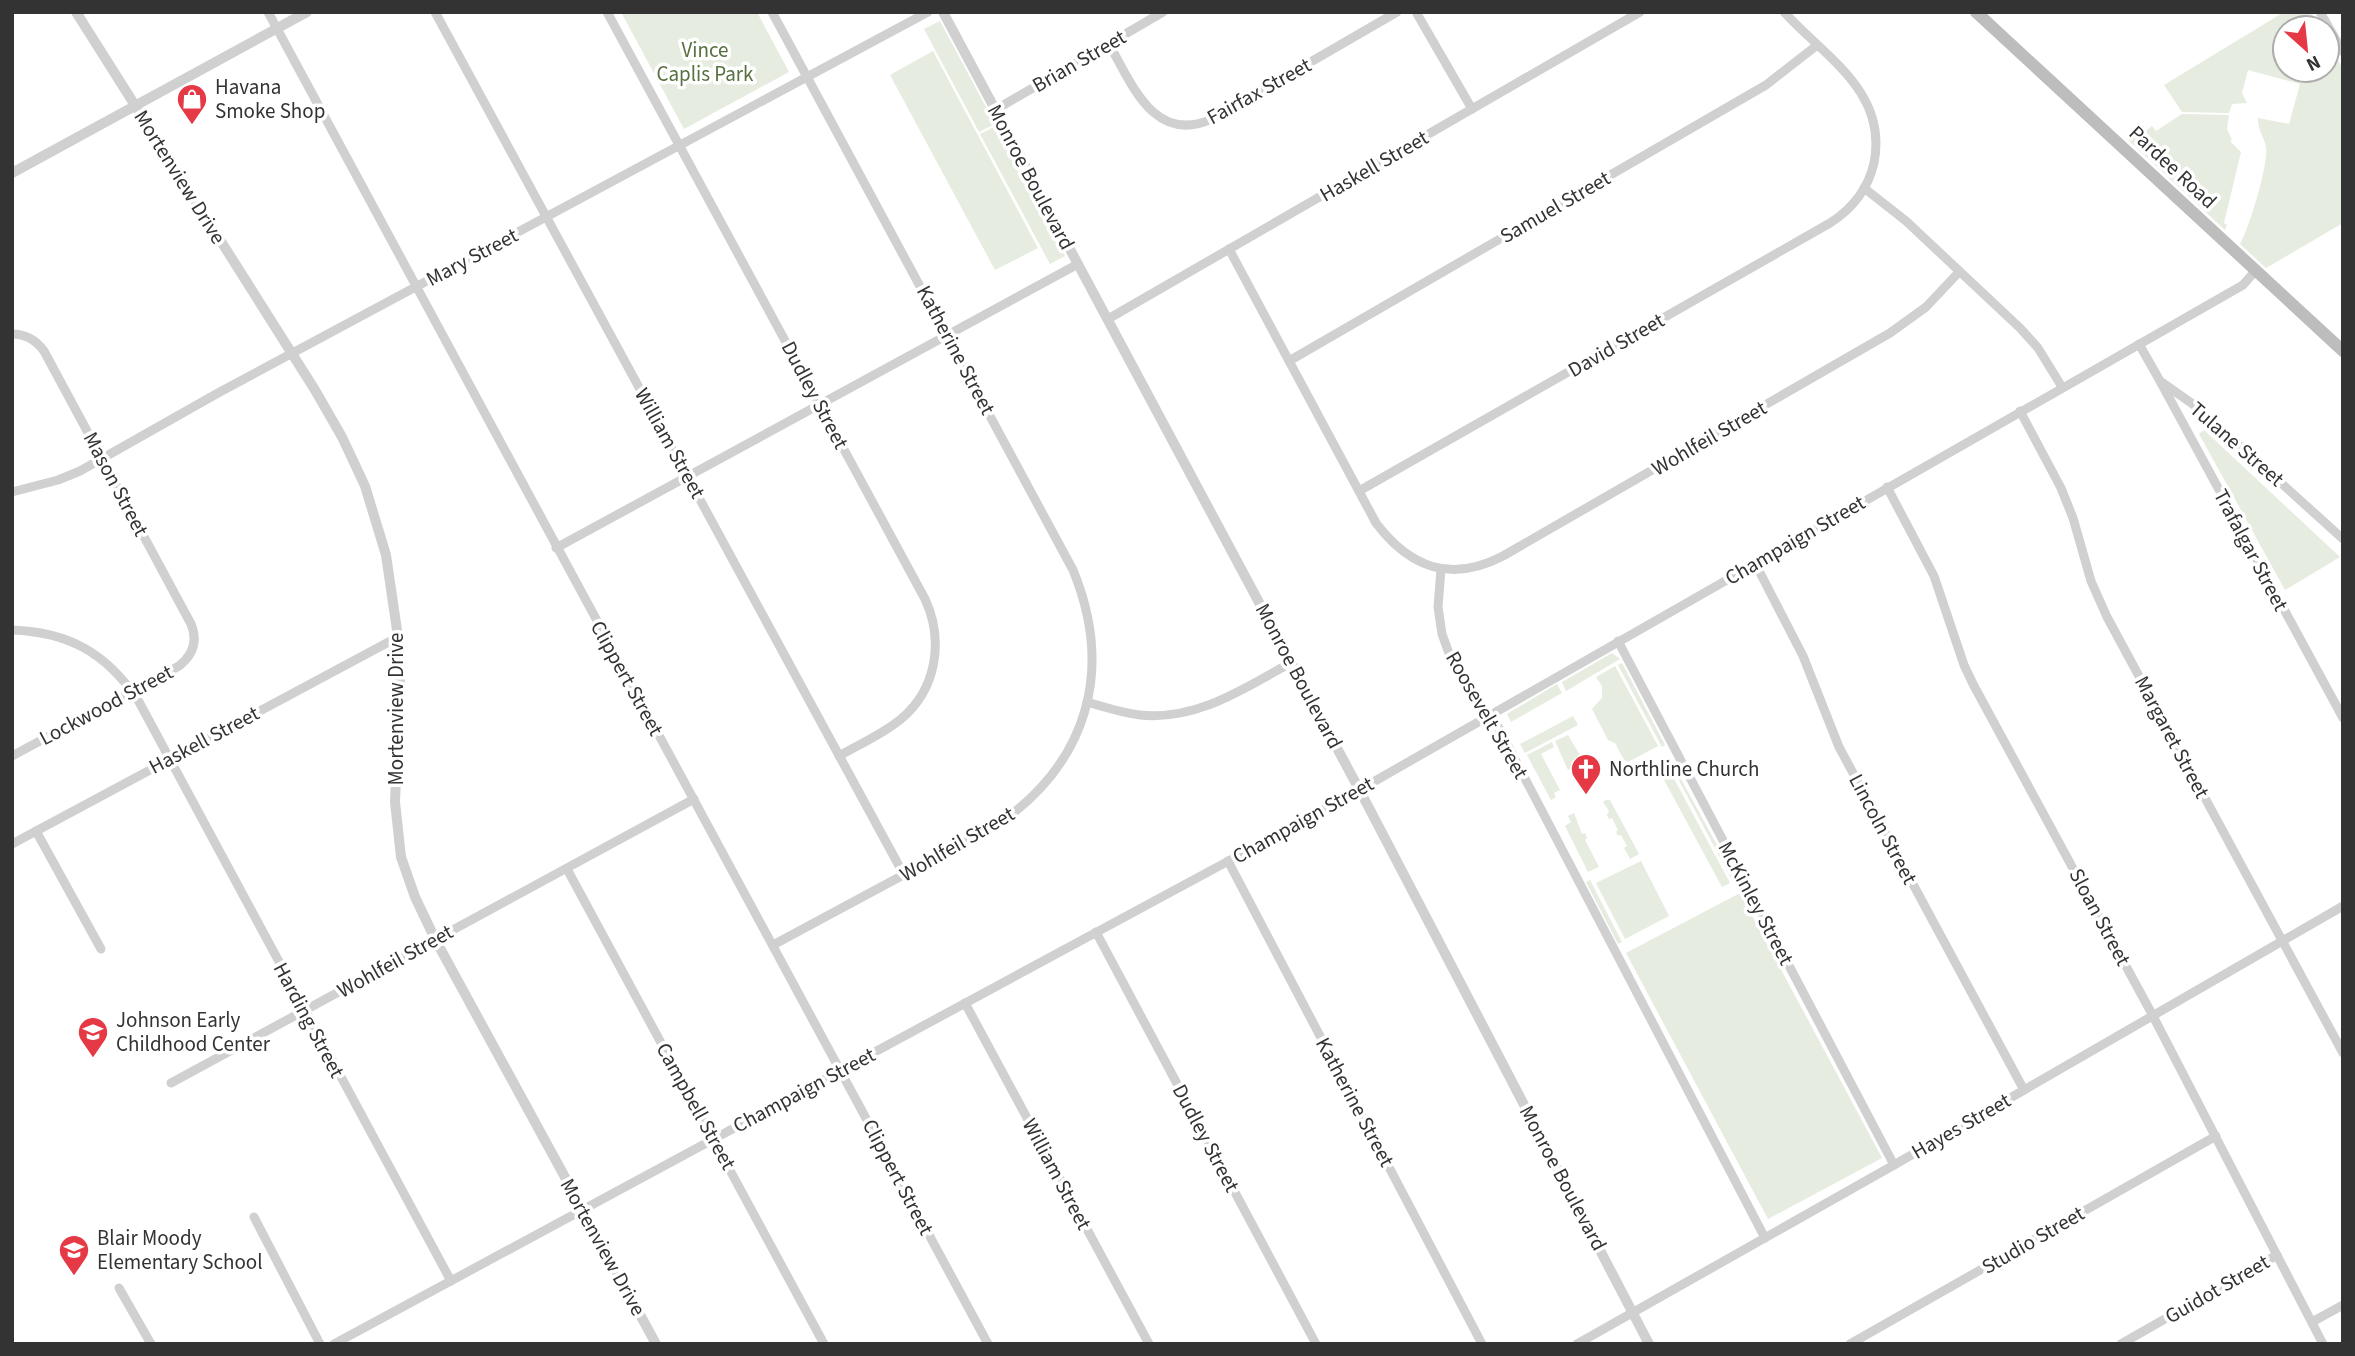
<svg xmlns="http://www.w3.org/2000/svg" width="2355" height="1356" viewBox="0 0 2355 1356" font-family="'Source Sans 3',sans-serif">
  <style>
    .green { fill: #e6ecdf }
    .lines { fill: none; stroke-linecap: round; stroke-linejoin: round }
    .minor { stroke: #d0d0d0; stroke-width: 9 }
    .tertiary { stroke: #d0d0d0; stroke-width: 10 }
    .secondary { stroke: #bdbdbd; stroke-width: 12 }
    .labels { text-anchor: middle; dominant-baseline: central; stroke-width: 7; stroke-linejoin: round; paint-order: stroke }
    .park-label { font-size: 21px; fill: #56703f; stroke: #fff }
    .street-label { font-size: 21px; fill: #333; stroke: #fff }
    .poi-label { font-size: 21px; fill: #333; stroke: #fff; text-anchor: start }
  </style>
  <rect width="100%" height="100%" fill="#fff"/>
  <!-- green -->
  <g class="green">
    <path d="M621 12H757L789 72 684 129Z"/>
    <path d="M2284 12H2311L2320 28H2285L2280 50 2285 51V70H2327V40L2343 69V223L2266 268 2240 244C2249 229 2269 163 2266 147 2264 137 2258 130 2258 120V118L2289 124 2300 84 2248 70 2242 93 2247 103 2232 104 2229 113 2182 112 2164 85Z"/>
    <path d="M940 21 995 124 979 132 924 29Z"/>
    <path d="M933 51 1038 248 995 270 890 75Z"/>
    <path d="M2182 114 2229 115 2227 129 2232 140 2230 141 2241 152 2224 223 2227 225 2225 230 2127 139 2129 135 2143 127 2147 130 2152 126 2156 131Z"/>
    <path d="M996 126 1065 256 1050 264 980 134Z"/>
    <path d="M2204 430 2340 557 2285 590 2199 434Z"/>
    <path d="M1612 653 1620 659 1566 691 1562 682Z"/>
    <path d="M1622 663 1665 745 1662 747 1618 665Z"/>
    <path d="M1615 666 1658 746 1628 762 1624 760 1615 743 1608 740 1592 709 1602 698V686L1596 677Z"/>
    <path d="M1557 684 1562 693 1511 722 1507 714Z"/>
    <path d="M1573 716 1578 725 1525 753 1520 744Z"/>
    <path d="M1568 735 1584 762 1568 770 1555 741Z"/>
    <path d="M1552 742 1554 747 1541 754 1560 790 1554 793 1556 797 1551 800 1527 755Z"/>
    <path d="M1669 757 1735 878V881L1733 882 1667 758Z"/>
    <path d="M1664 760 1730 883 1722 887 1656 765Z"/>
    <path d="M1606 800H1610L1639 854 1630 859 1624 848 1627 846 1621 835 1618 836 1616 832 1618 830 1612 818 1609 819 1607 815 1609 811 1603 802Z"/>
    <path d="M1574 813 1582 834 1585 833 1587 838 1585 840 1599 867 1588 872 1565 826 1571 822 1568 816Z"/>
    <path d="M1641 861 1669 916 1625 939 1596 883Z"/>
    <path d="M1590 880 1622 942 1618 944 1586 882Z"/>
    <path d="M1740 893 1882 1158 1768 1219 1626 953Z"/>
  </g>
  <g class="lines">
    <!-- minor -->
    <g class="minor">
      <path d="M268 12 988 1344"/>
      <path d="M435 12 904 875"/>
      <path d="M607 12 925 599C944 640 937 689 901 719 883 734 860 744 839 756"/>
      <path d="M772 12 1073 570C1114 670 1088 761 1000 823L773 945"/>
      <path d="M1416 12 1472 109"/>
      <path d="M2320 12 2343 52"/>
      <path d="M1109 44C1132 84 1154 145 1212 119L1397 12"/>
      <path d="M995 110 1163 12"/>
      <path d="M1864 188 1906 221 2020 328 2038 348 2062 387"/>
      <path d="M1229 249 1376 523C1410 568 1451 583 1503 556L1890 333 1926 307 1959 272"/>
      <path d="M1108 319 1640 12"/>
      <path d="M12 334C26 334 36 340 44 351L191 624C198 641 193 655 179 666L12 756"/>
      <path d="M2139 344 2160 381 2197 407 2343 539"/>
      <path d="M1289 361 1766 85 1816 46"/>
      <path d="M2160 381 2343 718"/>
      <path d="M2020 411 2061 488 2073 518 2091 581 2107 617 2343 1053"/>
      <path d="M1887 487 1934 576 1964 665 1973 684 2153 1016 2323 1344"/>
      <path d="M1359 491 1830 223C1852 209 1868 189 1874 163 1888 92 1826 58 1784 12"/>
      <path d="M12 492 58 480 80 471 218 393 928 12"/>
      <path d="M556 548 1078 264"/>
      <path d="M1755 563 1803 656 1839 747 2024 1090"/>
      <path d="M1441 569 1438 607 1442 634 1451 659 1475 703 1480 710 1496 723 1765 1238"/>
      <path d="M12 630C69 632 106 653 138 700L451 1281"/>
      <path d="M1618 641 1894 1165"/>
      <path d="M1087 702C1104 707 1122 713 1140 715 1197 721 1245 688 1292 662"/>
      <path d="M36 831 101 949"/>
      <path d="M12 844 398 637"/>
      <path d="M1228 861 1482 1344"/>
      <path d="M567 869 824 1344"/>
      <path d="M1096 932 1316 1344"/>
      <path d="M965 1003 1149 1344"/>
      <path d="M171 1083 694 799"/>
      <path d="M254 1217 320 1344"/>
      <path d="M119 1288 151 1344"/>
      <path d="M2312 1322 2343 1305"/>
      <path d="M334 1344 1347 797 2243 285 2256 270"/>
      <path d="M1577 1344 1894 1165 2343 906"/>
      <path d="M1850 1344 2216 1136"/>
      <path d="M2121 1344 2277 1255"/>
    </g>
    <!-- tertiary -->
    <g class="tertiary">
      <path d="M76 12 315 390 342 437 365 486 386 555 398 637 400 683 395 802 401 857 415 897 435 939 656 1344"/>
      <path d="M943 12 1368 806 1649 1344"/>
      <path d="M12 173 307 12"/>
    </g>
    <!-- secondary -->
    <path class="secondary" d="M1976 12 2343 351"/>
  </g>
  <!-- icons -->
  <defs>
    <g id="shop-pin" transform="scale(1.575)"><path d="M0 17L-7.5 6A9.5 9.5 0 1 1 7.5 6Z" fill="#e63946" stroke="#fff"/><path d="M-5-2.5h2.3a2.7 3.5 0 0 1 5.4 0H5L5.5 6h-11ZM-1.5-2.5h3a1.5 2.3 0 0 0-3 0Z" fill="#fff"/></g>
    <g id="church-pin" transform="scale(1.575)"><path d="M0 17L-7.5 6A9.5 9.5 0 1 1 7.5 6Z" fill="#e63946" stroke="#fff"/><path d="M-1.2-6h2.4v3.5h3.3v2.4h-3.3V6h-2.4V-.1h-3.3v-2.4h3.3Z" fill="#fff"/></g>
    <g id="school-pin" transform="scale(1.575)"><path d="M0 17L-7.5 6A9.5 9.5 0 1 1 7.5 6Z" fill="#e63946" stroke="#fff"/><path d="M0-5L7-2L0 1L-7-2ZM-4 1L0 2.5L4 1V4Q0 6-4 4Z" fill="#fff"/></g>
  </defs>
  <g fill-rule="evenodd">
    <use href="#shop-pin" x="192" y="99"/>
    <use href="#church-pin" x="1586" y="769"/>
    <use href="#school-pin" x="93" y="1032"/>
    <use href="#school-pin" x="74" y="1250"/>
  </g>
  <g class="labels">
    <!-- park labels -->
    <g class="park-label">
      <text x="705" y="50">Vince<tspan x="705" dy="24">Caplis Park</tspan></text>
    </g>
    <!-- street labels -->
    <g class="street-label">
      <text transform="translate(1079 61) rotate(-30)">Brian Street</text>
      <text transform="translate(1259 91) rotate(-29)">Fairfax Street</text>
      <text transform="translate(1374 166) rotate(-30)">Haskell Street</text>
      <text transform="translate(2173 167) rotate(43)">Pardee Road</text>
      <text transform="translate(180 177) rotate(58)">Mortenview Drive</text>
      <text transform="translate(1031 177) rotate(62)">Monroe Boulevard</text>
      <text transform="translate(1555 207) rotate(-30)">Samuel Street</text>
      <text transform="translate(472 257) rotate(-28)">Mary Street</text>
      <text transform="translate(1616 345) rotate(-30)">David Street</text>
      <text transform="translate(956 350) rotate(62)">Katherine Street</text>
      <text transform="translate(815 395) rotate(62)">Dudley Street</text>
      <text transform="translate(1709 438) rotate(-30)">Wohlfeil Street</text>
      <text transform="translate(670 443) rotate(61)">William Street</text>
      <text transform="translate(2237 444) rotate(41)">Tulane Street</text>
      <text transform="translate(116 484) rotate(62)">Mason Street</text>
      <text transform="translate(1795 540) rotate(-30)">Champaign Street</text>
      <text transform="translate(2251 550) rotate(62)">Trafalgar Street</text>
      <text transform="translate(1299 676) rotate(62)">Monroe Boulevard</text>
      <text transform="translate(627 678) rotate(61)">Clippert Street</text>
      <text transform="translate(106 705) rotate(-28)">Lockwood Street</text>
      <text transform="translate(396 709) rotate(-90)">Mortenview Drive</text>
      <text transform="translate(1487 715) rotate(60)">Roosevelt Street</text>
      <text transform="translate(2172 737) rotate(62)">Margaret Street</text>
      <text transform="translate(204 740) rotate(-28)">Haskell Street</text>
      <text transform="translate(1303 820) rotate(-29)">Champaign Street</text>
      <text transform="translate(1883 829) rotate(62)">Lincoln Street</text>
      <text transform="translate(957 844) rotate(-30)">Wohlfeil Street</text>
      <text transform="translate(1756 903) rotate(62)">McKinley Street</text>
      <text transform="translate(2100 917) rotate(62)">Sloan Street</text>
      <text transform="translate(395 961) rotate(-29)">Wohlfeil Street</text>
      <text transform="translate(309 1020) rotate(62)">Harding Street</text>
      <text transform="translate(804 1090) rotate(-28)">Champaign Street</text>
      <text transform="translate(1355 1102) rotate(62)">Katherine Street</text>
      <text transform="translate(696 1106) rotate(61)">Campbell Street</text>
      <text transform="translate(1961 1126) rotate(-30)">Hayes Street</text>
      <text transform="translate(1206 1138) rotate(62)">Dudley Street</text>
      <text transform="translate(1057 1174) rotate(62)">William Street</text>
      <text transform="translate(898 1177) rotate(62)">Clippert Street</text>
      <text transform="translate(1563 1178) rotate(62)">Monroe Boulevard</text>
      <text transform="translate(2033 1240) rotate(-30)">Studio Street</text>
      <text transform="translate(603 1247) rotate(61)">Mortenview Drive</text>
      <text transform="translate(2217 1289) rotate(-30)">Guidot Street</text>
    </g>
    <!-- poi labels -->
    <g class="poi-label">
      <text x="215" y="87">Havana<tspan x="215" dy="24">Smoke Shop</tspan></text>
      <text x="1609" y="769">Northline Church</text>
      <text x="116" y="1020">Johnson Early<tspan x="116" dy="24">Childhood Center</tspan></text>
      <text x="97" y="1238">Blair Moody<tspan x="97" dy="24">Elementary School</tspan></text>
    </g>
  </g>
  <!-- border -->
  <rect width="2355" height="1356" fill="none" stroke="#333333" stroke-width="28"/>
  <!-- north arrow -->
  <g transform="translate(2306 49) rotate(153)"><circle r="33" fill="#ffffff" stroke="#adadad" stroke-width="2"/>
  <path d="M0-5L12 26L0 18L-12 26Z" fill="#e63946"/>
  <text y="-10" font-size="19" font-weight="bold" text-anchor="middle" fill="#333333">N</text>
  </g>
</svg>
